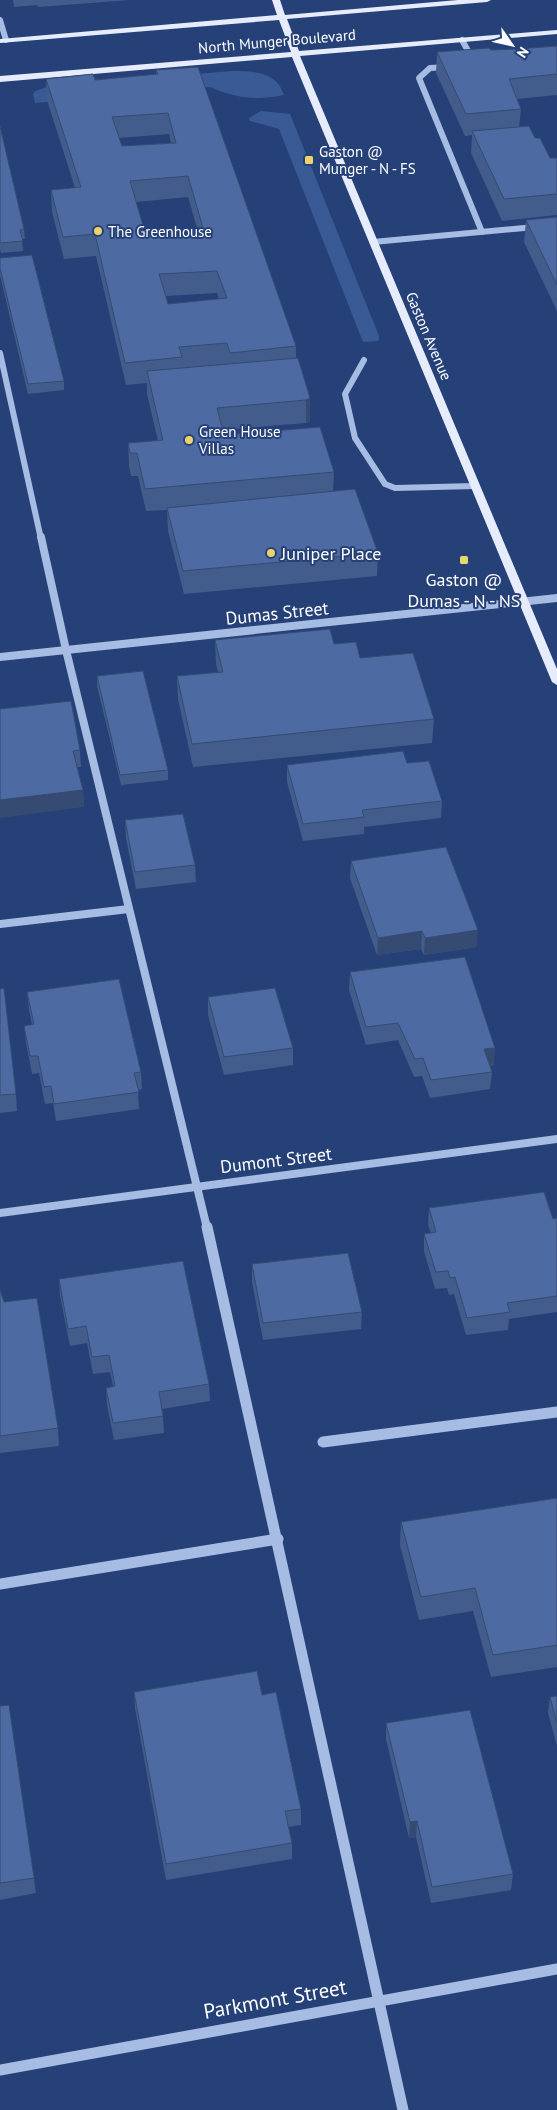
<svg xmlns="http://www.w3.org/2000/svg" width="557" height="2110" viewBox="0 0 557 2110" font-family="'PT Sans',sans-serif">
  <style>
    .green { fill: #395a95 }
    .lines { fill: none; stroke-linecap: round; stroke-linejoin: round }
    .minor-far2 { stroke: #a7bce3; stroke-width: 6 }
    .minor-far1 { stroke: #a7bce3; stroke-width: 8 }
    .minor { stroke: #a7bce3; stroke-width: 11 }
    .major { fill: #e6ecfc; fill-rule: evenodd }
    .wall { fill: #425c8b; fill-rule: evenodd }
    .shaded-wall { fill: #364b71 }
    .building { fill: #4d6ba2; stroke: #364b71; fill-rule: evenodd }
    .poi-dot { fill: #ecd36c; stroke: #254178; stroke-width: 2 }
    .labels { text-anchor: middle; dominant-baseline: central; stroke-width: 4; stroke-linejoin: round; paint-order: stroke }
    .far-street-label { font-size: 15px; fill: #fff; stroke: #254178 }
    .far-poi-label { font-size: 15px; fill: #fff; stroke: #254178; text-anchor: start }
    .poi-label { font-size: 18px; fill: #fff; stroke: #254178; text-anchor: start }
    .street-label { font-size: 18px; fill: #fff; stroke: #254178 }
    .near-street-label { font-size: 21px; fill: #fff; stroke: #254178 }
  </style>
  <rect width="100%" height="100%" fill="#254178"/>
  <!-- green -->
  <g class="green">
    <path d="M231 71C253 71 276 71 284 95 257 101 235 98 210 87L35 103 33 94 35 91 47 87Z"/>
    <path d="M261 111 290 114 379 336V341L363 342 279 129 250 121 249 118Z"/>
  </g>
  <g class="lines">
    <!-- minor-far2 -->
    <g class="minor-far2">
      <path d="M0 20 6 40"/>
      <path d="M462 40 472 58"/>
      <path d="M449 67 430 68 419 78 482 232"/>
      <path d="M373 242 557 225"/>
      <path d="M0 353 41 539"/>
      <path d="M364 360 345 394 355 438 385 484 395 488 475 486"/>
    </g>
    <!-- minor-far1 -->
    <g class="minor-far1">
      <path d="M41 537 66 650 207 1228"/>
      <path d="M0 657 557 598"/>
      <path d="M0 924 129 909"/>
      <path d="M0 1213 557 1139"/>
    </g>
    <!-- minor -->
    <g class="minor">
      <path d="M207 1227 403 2110"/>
      <path d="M323 1442 557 1412"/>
      <path d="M0 1584 278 1539"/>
      <path d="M0 2070 557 1969"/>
    </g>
    <!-- major -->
    <path class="major" d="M272 0H280L285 15 458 0H491L487 2 287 19 299 51 557 30V34L300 56 557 669V685L552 682 292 57 0 82V76L291 52 279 20 0 43V39L277 15Z"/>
  </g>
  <!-- wall -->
  <g class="wall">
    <path d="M13 0H130L38 7 37 5 14 7Z"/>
    <path d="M557 46V95L517 99 521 109 519 127 535 138 550 158H557V215L502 221 471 153 472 135 465 136 436 73 437 52 517 49Z"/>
    <path d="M156 70 296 346V358L310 398V421L306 423 222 430 224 435 334 472 333 491 378 553 377 576 184 594 168 531 167 510 146 511 138 476H131L129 466 128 443 158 441 147 394V383L126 385 96 256 64 259 52 212 51 190 75 188 47 100 46 79 95 80 156 74ZM169 134 171 143 122 146 119 138ZM188 197 197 228 145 232 136 202ZM217 293 219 299 168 304 166 296Z"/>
    <path d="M0 126 24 229 25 239H22L23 251 1 253 0 249Z"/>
    <path d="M557 217V311L524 242 526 220Z"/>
    <path d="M0 258 64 381V390L28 394 0 275Z"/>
    <path d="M215 640 334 644 360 658 434 719 432 743 193 767 178 699 177 676 218 672 216 664Z"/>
    <path d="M97 676 168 770V780L121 785 97 686Z"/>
    <path d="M0 709 80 750 81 767H77L83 790 84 807Z"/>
    <path d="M407 763 442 801 441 818 364 827V834L303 841 287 782V765Z"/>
    <path d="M125 820 195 865 196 882 136 889 126 838Z"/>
    <path d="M351 861 477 947 424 955 421 949 377 955 350 878Z"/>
    <path d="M350 972 494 1065 490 1066 492 1072 490 1089 430 1098 422 1076 414 1077 398 1040 366 1045 349 990Z"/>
    <path d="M0 989 16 1094 17 1111 0 1113Z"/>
    <path d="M27 992 141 1072 142 1089 138 1090 139 1109 56 1121 53 1103 45 1104 39 1073 32 1074 26 1043 24 1026 32 1025 29 1009Z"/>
    <path d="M208 997 293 1048V1065L224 1075 208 1015Z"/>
    <path d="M429 1208 553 1219 557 1218V1312L509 1319 508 1330 466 1335 454 1294 449 1295 447 1288 435 1289 424 1251V1234L431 1233 428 1225Z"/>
    <path d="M252 1264 362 1312 361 1329 263 1340 252 1282Z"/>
    <path d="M59 1279 209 1384 210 1401 162 1409 163 1416 164 1433 114 1440 107 1405 106 1388 113 1386 110 1372 93 1374 87 1343 70 1346 60 1296Z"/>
    <path d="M0 1290 4 1302 58 1428 59 1446 0 1453Z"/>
    <path d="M557 1498V1667L491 1677 473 1611 419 1620 400 1545 401 1522Z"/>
    <path d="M134 1692 262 1695 301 1809V1825L288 1827 292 1843V1859L166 1880 135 1708Z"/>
    <path d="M557 1696V1746L548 1713 550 1697Z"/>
    <path d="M0 1706 34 1878 36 1893 0 1900Z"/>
    <path d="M386 1723 513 1874 511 1890 431 1903 416 1837 409 1838 386 1739Z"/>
  </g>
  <!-- shaded-wall -->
  <g class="shaded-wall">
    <path d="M310 398V421L306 423V400Z"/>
    <path d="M83 790 84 807 0 818V800Z"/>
    <path d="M478 930 477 947 424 955 425 938Z"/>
    <path d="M422 931 421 949 377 955 378 938Z"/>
    <path d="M495 1048 494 1065 483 1067 484 1049Z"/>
    <path d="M417 1821 416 1837 409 1838 410 1822Z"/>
  </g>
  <!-- building -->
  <g class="building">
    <path d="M557 46V74L509 79 521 109 466 114 437 52 489 48 491 50 517 49Z"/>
    <path d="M198 67 296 346 230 353 227 343 179 347 182 357 125 363 95 234 63 237 51 190 81 187 46 79 93 74 95 80 158 74 156 70ZM168 113 176 143 122 146 112 117ZM188 176 203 228 145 232 130 181ZM217 271 227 298 168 304 159 274Z"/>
    <path d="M0 126 24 229 20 230 23 241 0 243Z"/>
    <path d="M529 126 535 138H540L550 158H557V194L504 199 472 131Z"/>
    <path d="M557 217V285L526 220Z"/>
    <path d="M32 255 64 381 28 384 0 268V258Z"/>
    <path d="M298 358 310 398 306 400 217 408 224 435 320 427 334 472 145 489 137 453H130L128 443 163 440 147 371Z"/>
    <path d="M355 489 378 553 183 571 167 508Z"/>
    <path d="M330 629 334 644 356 642 360 658 413 653 434 719 192 744 177 676 223 672 215 640Z"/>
    <path d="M143 671 168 770 120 775 97 676Z"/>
    <path d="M71 701 80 750 73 751 83 790 0 800V709Z"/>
    <path d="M403 751 407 763 429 761 442 801 362 810 364 817 303 824 287 765Z"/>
    <path d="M183 814 195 865 135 872 125 820Z"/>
    <path d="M446 847 478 930 425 938 422 931 378 938 351 861Z"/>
    <path d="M465 957 495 1048 484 1049 492 1072 431 1080 423 1058 415 1059 398 1023 366 1027 350 972Z"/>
    <path d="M119 979 141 1072 134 1073 139 1092 54 1104 51 1086 44 1087 38 1056H30L24 1026 34 1024 27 992Z"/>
    <path d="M4 988 16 1094 0 1095V989Z"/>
    <path d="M275 988 293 1048 224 1057 208 997Z"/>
    <path d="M544 1192 553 1219 557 1218V1296L507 1303 510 1312 467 1318 455 1277 450 1278 448 1271 436 1272 424 1234 436 1232 429 1208Z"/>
    <path d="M348 1253 362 1312 263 1323 252 1264Z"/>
    <path d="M183 1261 209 1384 159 1392 163 1416 113 1423 106 1388 115 1386 109 1355 92 1357 86 1326 68 1329 59 1279Z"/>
    <path d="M0 1290 4 1302 37 1298 58 1428 0 1436Z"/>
    <path d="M557 1498V1645L493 1655 475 1588 421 1597 401 1522Z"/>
    <path d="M257 1671 262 1695 276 1692 301 1809 285 1811 292 1843 166 1864 134 1692Z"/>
    <path d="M557 1696V1723L550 1697Z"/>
    <path d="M9 1705 34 1878 0 1883V1706Z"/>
    <path d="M470 1710 513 1874 432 1887 417 1821 410 1822 386 1723Z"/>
  </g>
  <!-- markers -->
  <g class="poi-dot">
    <rect x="304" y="155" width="10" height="10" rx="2.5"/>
    <circle cx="98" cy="231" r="5"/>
    <circle cx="189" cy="440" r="5"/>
    <circle cx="271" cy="553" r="5"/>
    <rect x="459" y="555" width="10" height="10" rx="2.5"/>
  </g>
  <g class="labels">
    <!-- far-street labels -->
    <g class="far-street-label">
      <text transform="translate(277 41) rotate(-5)">North Munger Boulevard</text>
      <text transform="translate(429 336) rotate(67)">Gaston Avenue</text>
    </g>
    <!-- far-poi labels -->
    <g class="far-poi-label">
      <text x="319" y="151">Gaston @<tspan x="319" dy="17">Munger - N - FS</tspan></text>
      <text x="108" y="231">The Greenhouse</text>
      <text x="199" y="431">Green House<tspan x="199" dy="17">Villas</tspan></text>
    </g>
    <!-- poi labels -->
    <g class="poi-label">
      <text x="281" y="553">Juniper Place</text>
      <text x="464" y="579" text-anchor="middle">Gaston @<tspan x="464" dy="21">Dumas - N - NS</tspan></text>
    </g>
    <!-- street labels -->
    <g class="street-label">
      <text transform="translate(277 613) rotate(-6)">Dumas Street</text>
      <text transform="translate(276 1160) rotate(-7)">Dumont Street</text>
    </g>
    <!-- near-street labels -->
    <g class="near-street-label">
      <text transform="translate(275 1999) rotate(-10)">Parkmont Street</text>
    </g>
  </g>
  <!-- north arrow -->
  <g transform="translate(512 45) rotate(124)" stroke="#254178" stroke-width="4" paint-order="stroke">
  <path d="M0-4L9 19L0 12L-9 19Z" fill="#ffffff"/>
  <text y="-8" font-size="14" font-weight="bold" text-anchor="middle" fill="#ffffff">N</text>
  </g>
</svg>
